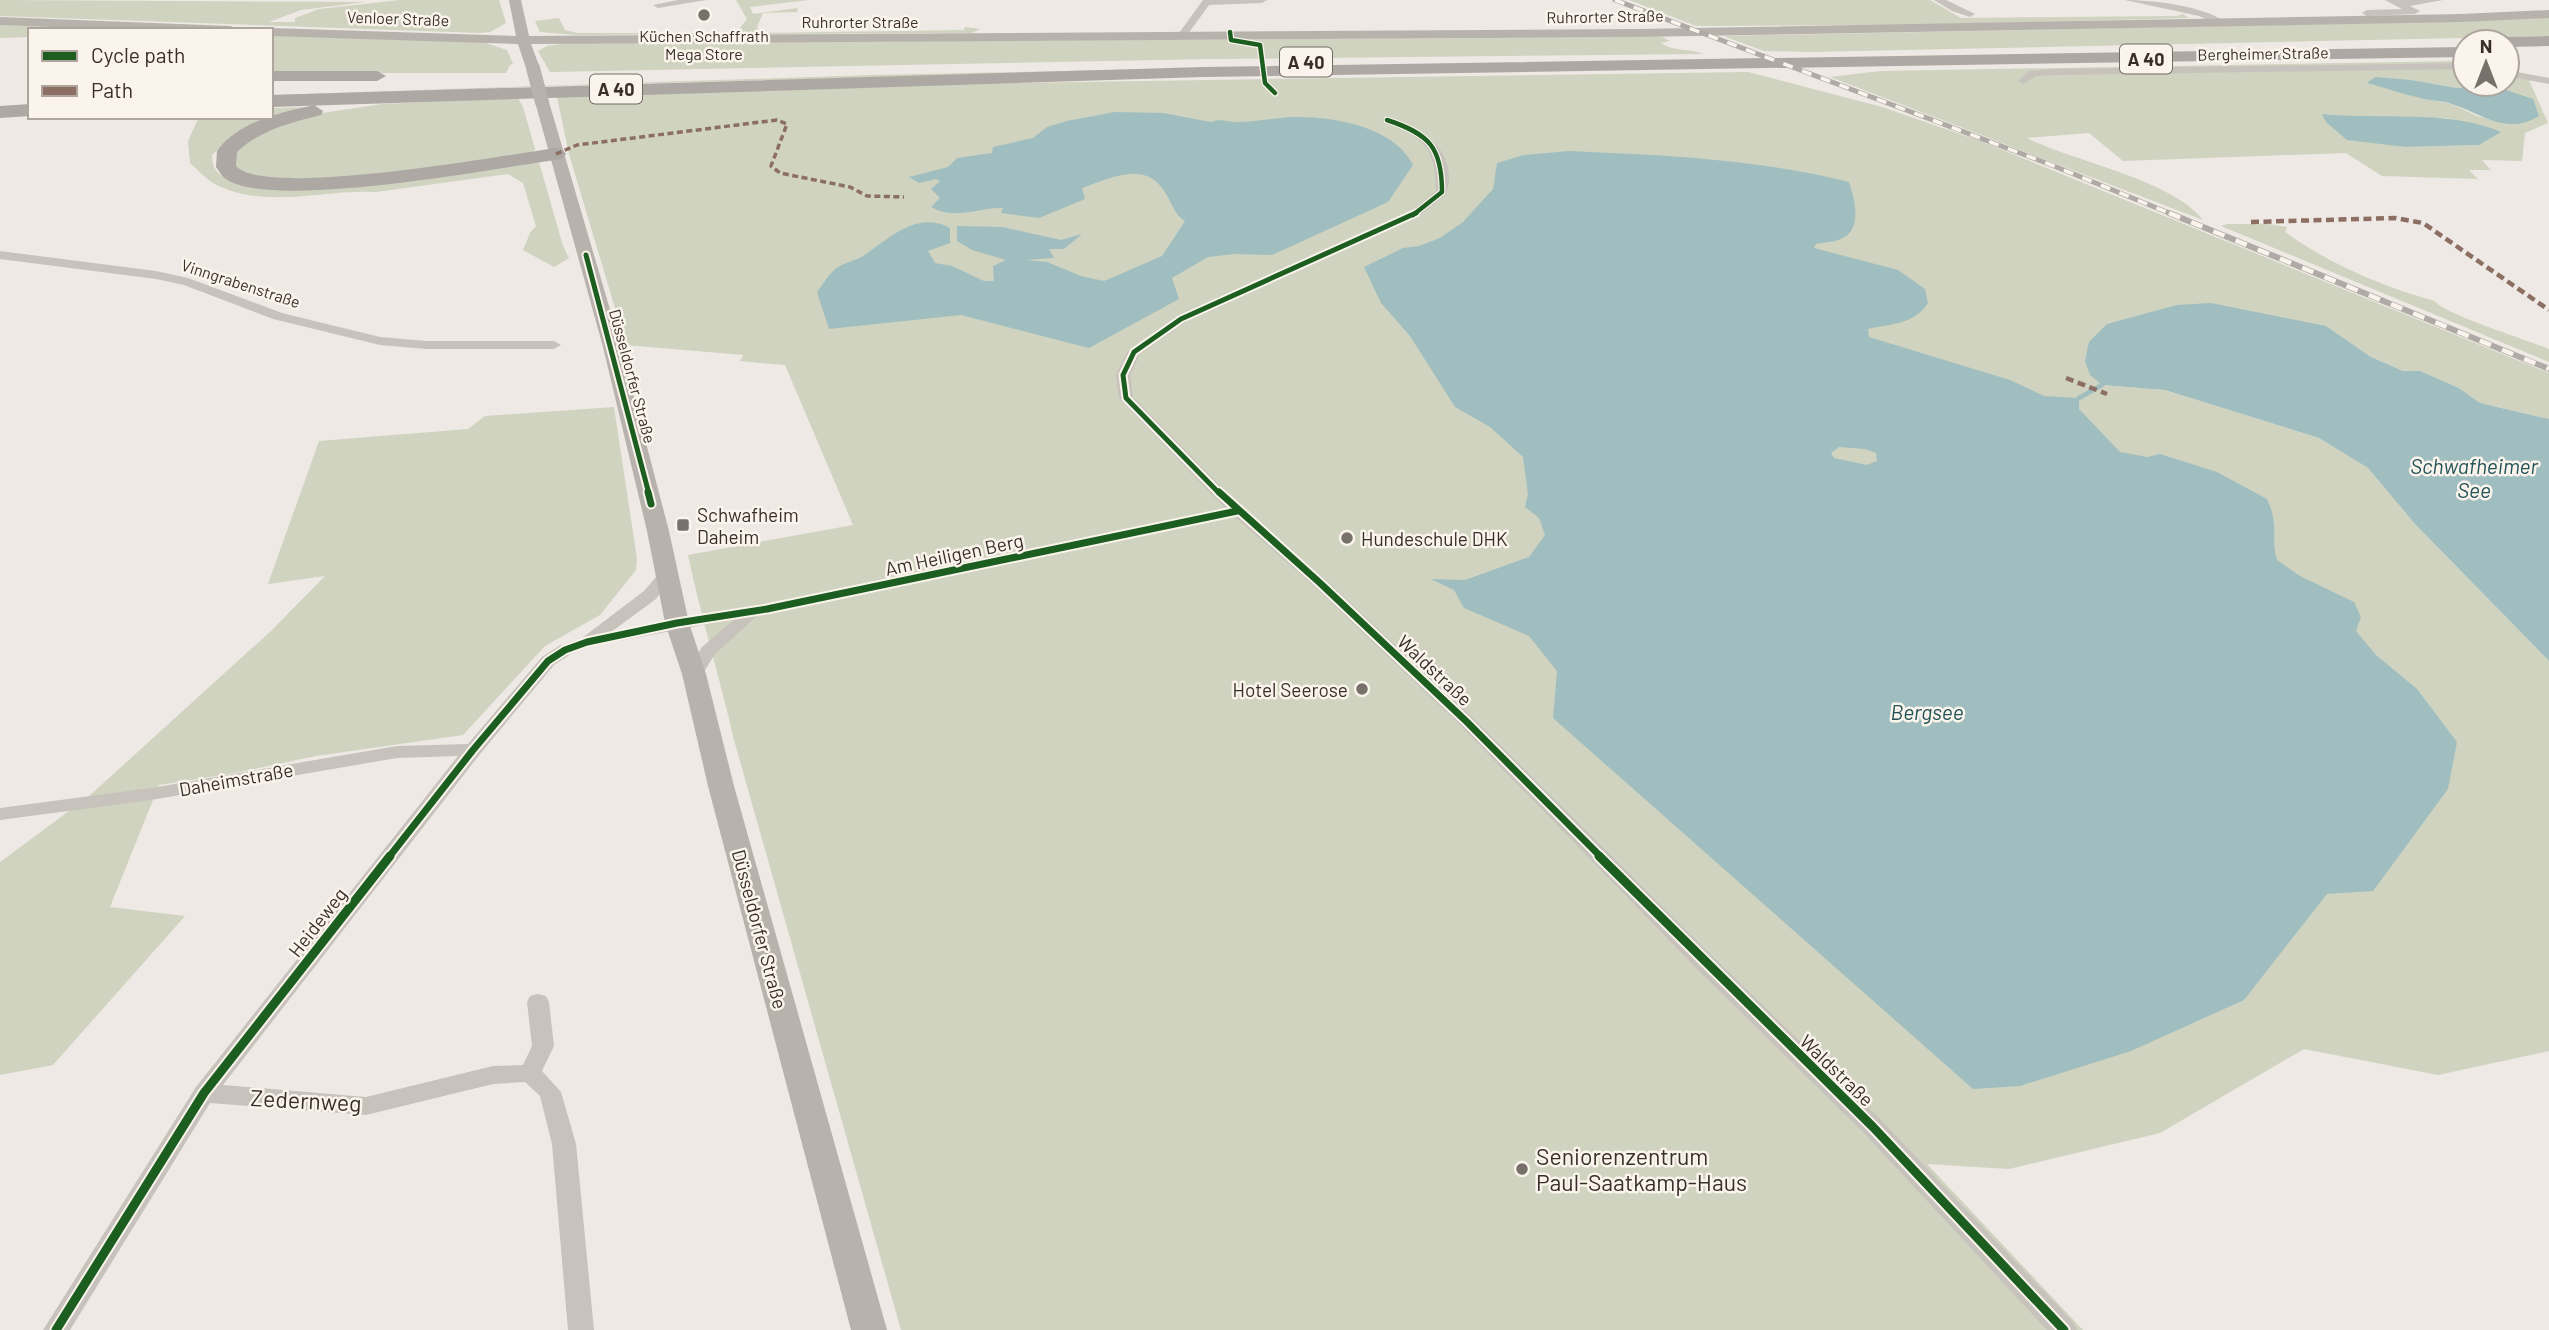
<svg xmlns="http://www.w3.org/2000/svg" width="2549" height="1330" viewBox="0 0 2549 1330" font-family="Barlow,sans-serif">
  <style>
    .green { fill: #cfd3bf; fill-rule: evenodd }
    .water { fill: #a0bebf; fill-rule: evenodd }
    .lines { fill: none; stroke-linecap: round; stroke-linejoin: round }
    .stream { stroke: #a0bebf; stroke-width: 4.5 }
    .street { fill: #c7c2bc; fill-rule: evenodd }
    .secondary { fill: #b8b2ad; fill-rule: evenodd }
    .highway { fill: #ada8a3; fill-rule: evenodd }
    .rail-far1-casing { stroke: #afaaa6; stroke-width: 5 }
    .rail-casing { stroke: #afaaa6; stroke-width: 6 }
    .rail-far1 { stroke: #faf4ec; stroke-width: 3.5; stroke-dasharray: 10; stroke-linecap: butt }
    .rail { stroke: #faf4ec; stroke-width: 4.5; stroke-dasharray: 12; stroke-linecap: butt }
    .secondary-bridge { stroke: #b8b2ad; stroke-width: 14 }
    .quiet-far1 { stroke: #8d6e63; stroke-width: 3.5; stroke-dasharray: 6 3.5; stroke-linecap: butt }
    .quiet { stroke: #8d6e63; stroke-width: 4.5; stroke-dasharray: 8 4.5; stroke-linecap: butt }
    .cycleway-far3-casing { stroke: #faf4ec; stroke-width: 7 }
    .cycleway-far2-casing { stroke: #faf4ec; stroke-width: 9 }
    .cycleway-far1-casing { stroke: #faf4ec; stroke-width: 11 }
    .cycleway-casing { stroke: #faf4ec; stroke-width: 13 }
    .cycleway-far3 { stroke: #1b5e20; stroke-width: 4.5 }
    .cycleway-far2 { stroke: #1b5e20; stroke-width: 5 }
    .cycleway-far1 { stroke: #1b5e20; stroke-width: 7 }
    .cycleway { stroke: #1b5e20; stroke-width: 9 }
    .poi-dot { fill: #78706b; stroke: #faf4ec; stroke-width: 2.5 }
    .labels { text-anchor: middle; dominant-baseline: central; stroke-width: 5; stroke-linejoin: round; paint-order: stroke }
    .far-street-label { font-size: 16px; fill: #392f2a; stroke: #faf4ec }
    .far-poi-label { font-size: 16px; fill: #392f2a; stroke: #faf4ec }
    .shield { fill: #faf4ec; stroke: #736a64; stroke-width: 2 }
    .shield-label { font-size: 18px; font-weight: bold; fill: #392f2a }
    .poi-label { font-size: 19px; fill: #392f2a; stroke: #faf4ec; text-anchor: start }
    .street-label { font-size: 19px; fill: #392f2a; stroke: #faf4ec }
    .water-label { font-size: 21px; font-style: italic; fill: #215359; stroke: #faf4ec }
    .near-street-label { font-size: 23px; fill: #392f2a; stroke: #faf4ec }
    .near-poi-label { font-size: 23px; fill: #392f2a; stroke: #faf4ec; text-anchor: start }
  </style>
  <rect width="100%" height="100%" fill="#eee9e4"/>
  <!-- green -->
  <g class="green">
    <path d="M0 0 366 2 301 10 269 22H295V18L319 9 400 0H499L506 23 490 32 480 33 0 16Z"/>
    <path d="M736 0H809L750 7 753 14 798 8 797 12 763 13 757 27 761 33 964 30 965 27 980 29 972 33 575 35 540 32 535 21 559 18 565 30 578 33H736L747 19Z"/>
    <path d="M1629 0H1930L1961 18 2177 16 2183 14 2189 18 1907 25 1696 26Z"/>
    <path d="M2549 17V36L1811 52 1764 51 1723 36 2466 21Z"/>
    <path d="M0 25 137 30H30V37L0 38Z"/>
    <path d="M288 35 483 42 507 50 513 64 510 65 506 73H271V36Z"/>
    <path d="M1662 37 1670 41 1661 43C1673 52 1689 48 1703 54L1211 59 550 72 538 51 547 46 567 43Z"/>
    <path d="M2460 61 2465 63V84H2507V74L2529 80 2548 123 2525 133 2522 161 2482 160 2491 170H2469L2478 179 2382 176 2346 153 2123 161 2089 133 2027 138C2073 161 2173 180 2203 220L1830 77 1880 71ZM2411 80 2457 88 2488 84 2530 121 2510 124 2477 116 2452 104 2426 99 2368 82ZM2323 114 2360 118H2447L2500 132 2479 145 2406 147Z"/>
    <path d="M1265 67 553 86 271 97V95L871 75Z"/>
    <path d="M1748 72 1882 107 1983 142 2549 373V419L2480 403 2459 388 2420 371H2403L2371 357 2326 326 2102 385 2165 390 2319 438 2368 468 2415 524 2549 661V1051L2438 1075 2304 1049 2160 1133 2009 1169 1927 1164 2083 1330H901L734 740C720 678 701 617 688 555L853 525 785 365 740 361 743 355 626 345 569 154 557 97 874 85Z"/>
    <path d="M518 98 523 107 535 149 532 153 344 180 257 177 231 166 237 149 252 136 309 115 382 104Z"/>
    <path d="M315 107 233 136 212 155C211 179 235 182 254 187L539 162 563 246 569 258 554 267 523 250 530 233 536 226 523 183 508 174 376 192C324 189 264 210 215 184 206 179 197 169 190 163L188 141 199 117H271V108Z"/>
    <path d="M2227 224H2268L2287 227 2285 232C2329 264 2383 287 2435 301 2441 313 2530 341 2549 349V362L2221 226Z"/>
    <path d="M614 407 637 559 636 570 600 615 545 646 463 735 316 756 235 773 159 785 110 907 185 916 53 1065 0 1075V862L88 797 271 631 325 576 268 584 319 441 468 429 485 416Z"/>
  </g>
  <!-- water -->
  <g class="water">
    <path d="M2375 77 2411 80 2457 88 2488 84 2533 99 2539 116C2507 136 2482 114 2452 104 2444 101 2434 101 2425 99 2406 95 2386 88 2367 83Z"/>
    <path d="M1115 112 1163 113 1211 122C1220 118 1227 122 1237 122 1255 122 1274 118 1292 117 1332 116 1394 126 1413 165L1388 202 1272 255 1234 254 1208 257 1172 278 1179 299 1089 348 961 315 829 329 817 292C823 284 830 272 838 267 846 262 855 261 863 256 889 239 916 210 950 228V243L928 251 935 263 952 266 984 281H994L993 266 1006 260 972 250 957 241V226L1002 227 1061 240 1082 234 1064 249H1049L1054 258 1026 260 1047 262 1081 276 1104 281 1162 256 1185 221C1174 214 1173 205 1166 194 1147 159 1111 178 1082 188L1085 199 1039 218 1001 213 1003 208C978 207 955 221 931 207L940 198 931 189 940 181 936 179 919 183 909 177 948 167 957 158 992 153 993 147 1033 138 1047 127 1067 121Z"/>
    <path d="M2322 114C2380 120 2447 109 2501 132L2479 145 2406 147 2347 140 2326 122Z"/>
    <path d="M1569 151C1663 155 1757 159 1849 182 1854 198 1863 227 1843 238 1836 242 1825 242 1816 244L1814 248 1898 270 1925 289 1928 303C1915 324 1891 324 1868 329L1869 337 2010 380 2044 396 2079 398V409L2120 452 2147 457 2160 454 2217 472 2267 499C2280 527 2270 536 2277 560L2300 576 2354 602 2361 617 2356 631 2376 655 2417 689 2457 742 2448 789 2373 891 2327 894 2244 1000 2131 1051 2020 1086 1973 1089 1553 718 1557 671 1529 636 1464 608 1454 590 1431 579 1465 580 1529 557 1545 535 1539 518 1525 507 1528 494 1523 457 1490 427 1455 407 1410 336 1381 303 1364 267 1403 248 1419 246 1440 238 1463 222 1493 189 1497 163 1524 155ZM1839 447 1865 449 1876 453 1877 461 1867 465 1834 458 1831 453Z"/>
    <path d="M2211 303 2326 326 2371 357 2403 371H2420L2459 388 2480 403 2549 419V661L2415 524 2368 468 2319 438 2165 390 2102 385 2090 375 2085 361 2089 342 2107 324 2177 305Z"/>
  </g>
  <g class="lines">
    <!-- stream -->
    <path class="stream" d="M2079 398 2102 385"/>
    <!-- street -->
    <g class="street">
      <path d="M678 0H706L658 8 653 5Z"/>
      <path d="M1203 0H1267L1262 3 1209 5 1185 38H1179L1177 36Z"/>
      <path d="M1934 0H1946L1975 14 1970 17 1952 11Z"/>
      <path d="M2125 0C2153 0 2205 6 2227 23L2222 26 2199 16Z"/>
      <path d="M2385 0H2443L2410 6 2420 11 2415 14 2367 16 2362 13 2367 10 2402 9Z"/>
      <path d="M2465 63V69L2057 75 2036 76 2023 84 2018 81 2029 71 2057 69Z"/>
      <path d="M2507 70 2549 78V84L2507 76Z"/>
      <path d="M1387 117C1422 127 1460 152 1446 194L1419 216 1186 322 1140 354 1130 375 1133 397 1242 508 1326 580 1473 718 1713 957 1881 1120 2073 1322 2077 1330H2047L1865 1134 1697 969 1461 726 1314 586 1234 516 758 615 715 654 700 678 694 679 685 674 702 647 735 619 592 646 571 654 554 665 480 754 223 1085 366 1097 493 1066 523 1065 532 1046 527 1002 530 996 538 994 546 996 549 1002 554 1046 542 1071 561 1092 576 1144 594 1330H568L552 1144 540 1096 525 1082 493 1084 366 1115 210 1103 70 1330H43L196 1087 458 756 397 758 151 800 0 820V808L151 788 397 746 468 744 542 657 559 646 582 638 644 591 661 571 667 569 675 574 656 599 611 632 767 604 1226 509 1119 398 1116 375 1127 352 1176 316 1411 212 1436 191C1436 147 1423 136 1383 122V118Z"/>
      <path d="M0 251 156 271 188 278 282 313 380 337 426 341H554L561 345 554 349H426L380 345 273 319 184 285 156 279 0 259Z"/>
    </g>
    <!-- secondary -->
    <g class="secondary">
      <path d="M509 0H521L529 36 1638 29 2461 14 2549 10V18L2461 22 1638 37 531 44 540 68 533 72 526 68 518 44 271 36V30H266L271 28 516 36Z"/>
      <path d="M0 17 231 26 237 30H124L0 25Z"/>
      <path d="M542 98 549 102 621 347 669 531 689 623 706 674 734 786 887 1330H851L708 786 682 674 665 623 647 531 603 347 535 102Z"/>
    </g>
    <!-- highway -->
    <g class="highway">
      <path d="M2549 36V46L2507 47V42H2498L2507 37Z"/>
      <path d="M2465 47V57L1203 77 271 107V95L1203 67Z"/>
      <path d="M271 71H377L386 76 377 81H271Z"/>
      <path d="M30 104V116L0 118V106Z"/>
      <path d="M314 105 323 111 321 115C290 123 260 130 237 152L236 166C265 199 505 155 556 148L563 150 566 154 563 158 556 160C495 168 271 211 226 179 222 177 219 171 216 167L217 151C239 121 280 113 314 105Z"/>
    </g>
    <!-- rail-far1 casing -->
    <g class="rail-far1-casing">
      <path id="rail-far1" d="M1615 0 2054 166 2174 215"/>
    </g>
    <!-- rail casing -->
    <g class="rail-casing">
      <path id="rail" d="M2169 213 2549 369"/>
    </g>
    <!-- rail-far1 -->
    <use href="#rail-far1" class="rail-far1"/>
    <!-- rail -->
    <use href="#rail" class="rail"/>
    <!-- secondary-bridge -->
    <path class="secondary-bridge" d="M533 68 542 102"/>
    <!-- quiet-far1 -->
    <path class="quiet-far1" d="M556 154 577 145 777 120 787 124 771 166 780 173 850 187 867 196 904 197"/>
    <!-- quiet -->
    <g class="quiet">
      <path d="M2251 222 2395 218 2423 223 2549 310"/>
      <path d="M2066 378 2107 394"/>
    </g>
    <!-- cycleway-far3 casing -->
    <g class="cycleway-far3-casing">
      <g id="cycleway-far3">
        <path d="M1230 32 1231 40 1260 45 1265 83 1275 93"/>
        <path d="M1387 120C1429 134 1442 147 1442 192L1413 215"/>
      </g>
    </g>
    <!-- cycleway-far2 casing -->
    <g class="cycleway-far2-casing">
      <g id="cycleway-far2">
        <path d="M586 255 649 494"/>
        <path d="M1220 494 1126 398 1123 375 1134 352 1181 319 1416 213"/>
      </g>
    </g>
    <!-- cycleway-far1 casing -->
    <g class="cycleway-far1-casing">
      <g id="cycleway-far1">
        <path d="M648 492 651 504"/>
        <path d="M1219 492 1320 583 1467 722 1601 857"/>
        <path d="M389 857 473 750 548 661 565 650 587 642 677 623 767 609 1237 511"/>
      </g>
    </g>
    <!-- cycleway casing -->
    <g class="cycleway-casing">
      <g id="cycleway">
        <path d="M1599 856 1873 1127 2064 1330"/>
        <path d="M56 1330 204 1093 390 856"/>
      </g>
    </g>
    <!-- cycleway-far3 -->
    <use href="#cycleway-far3" class="cycleway-far3"/>
    <!-- cycleway-far2 -->
    <use href="#cycleway-far2" class="cycleway-far2"/>
    <!-- cycleway-far1 -->
    <use href="#cycleway-far1" class="cycleway-far1"/>
    <!-- cycleway -->
    <use href="#cycleway" class="cycleway"/>
  </g>
  <!-- markers -->
  <g class="poi-dot">
    <circle cx="704" cy="15" r="7"/>
    <rect x="676" y="518" width="14" height="14" rx="3.5"/>
    <circle cx="1347" cy="538" r="7"/>
    <circle cx="1362" cy="689" r="7"/>
    <circle cx="1522" cy="1169" r="7"/>
  </g>
  <g class="labels">
    <!-- far-street labels -->
    <g class="far-street-label">
      <text transform="translate(1605 16) rotate(-1)">Ruhrorter Straße</text>
      <text transform="translate(398 18) rotate(2)">Venloer Straße</text>
      <text x="860" y="21">Ruhrorter Straße</text>
      <text transform="translate(2263 53) rotate(-1)">Bergheimer Straße</text>
      <text transform="translate(241 283) rotate(18)">Vinngrabenstraße</text>
      <text transform="translate(633 376) rotate(75)">Düsseldorfer Straße</text>
    </g>
    <!-- far-poi labels -->
    <g class="far-poi-label">
      <text x="704" y="35">Küchen Schaffrath<tspan x="704" dy="18">Mega Store</tspan></text>
    </g>
    <!-- shield labels -->
    <g class="shield">
      <rect x="2120" y="44.5" width="52" height="29" rx="5"/>
      <rect x="1280" y="47.5" width="52" height="29" rx="5"/>
      <rect x="590" y="74.5" width="52" height="29" rx="5"/>
    </g>
    <g class="shield-label">
      <text x="2146" y="59">A 40</text>
      <text x="1306" y="62">A 40</text>
      <text x="616" y="89">A 40</text>
    </g>
    <!-- poi labels -->
    <g class="poi-label">
      <text x="697" y="514">Schwafheim<tspan x="697" dy="22">Daheim</tspan></text>
      <text x="1361" y="538">Hundeschule DHK</text>
      <text x="1348" y="689" text-anchor="end">Hotel Seerose</text>
    </g>
    <!-- street labels -->
    <g class="street-label">
      <text transform="translate(954 554) rotate(-12)">Am Heiligen Berg</text>
      <text transform="translate(1435 670) rotate(43)">Waldstraße</text>
      <text transform="translate(236 779) rotate(-10)">Daheimstraße</text>
      <text transform="translate(317 922) rotate(-52)">Heideweg</text>
      <text transform="translate(760 929) rotate(75)">Düsseldorfer Straße</text>
      <text transform="translate(1837 1070) rotate(44)">Waldstraße</text>
    </g>
    <!-- water labels -->
    <g class="water-label">
      <text x="2474" y="465">Schwafheimer<tspan x="2474" dy="24">See</tspan></text>
      <text x="1927" y="711">Bergsee</text>
    </g>
    <!-- near-street labels -->
    <g class="near-street-label">
      <text transform="translate(306 1100) rotate(3)">Zedernweg</text>
    </g>
    <!-- near-poi labels -->
    <g class="near-poi-label">
      <text x="1536" y="1156">Seniorenzentrum<tspan x="1536" dy="26">Paul-Saatkamp-Haus</tspan></text>
    </g>
  </g>
  <!-- legend -->
  <rect x="28" y="28" width="245" height="91" fill="#faf4ec" stroke="#ada59e" stroke-width="2"/>
  <rect x="42" y="51" width="35" height="10" fill="#1b5e20" stroke="#ada59e" stroke-width="2"/>
  <text x="91" y="63" font-size="21" fill="#392f2a">Cycle path</text>
  <rect x="42" y="86" width="35" height="10" fill="#8d6e63" stroke="#ada59e" stroke-width="2"/>
  <text x="91" y="98" font-size="21" fill="#392f2a">Path</text>
  <!-- north arrow -->
  <g transform="translate(2486 63)"><circle r="33" fill="#faf4ec" stroke="#ada59e" stroke-width="2"/>
  <path d="M0-5L12 26L0 18L-12 26Z" fill="#78706b"/>
  <text y="-10" font-size="19" font-weight="bold" text-anchor="middle" fill="#392f2a">N</text>
  </g>
</svg>
